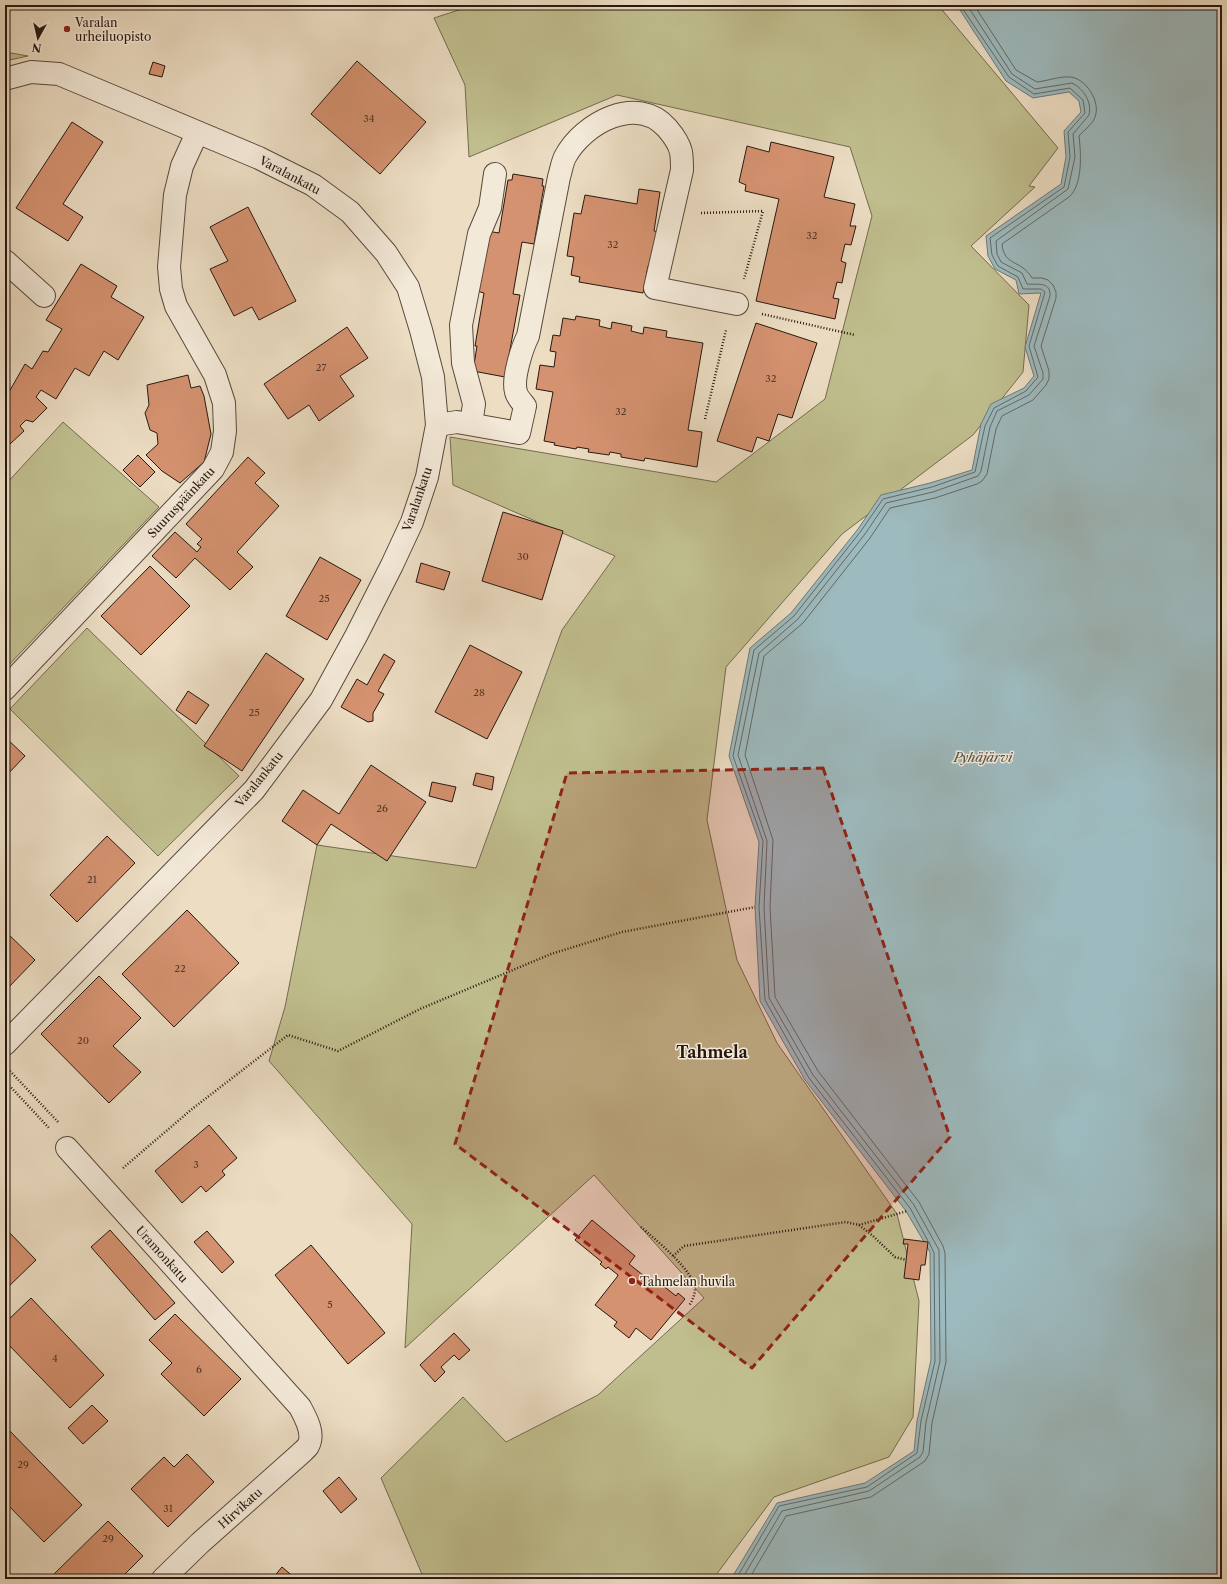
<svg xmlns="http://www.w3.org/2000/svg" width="1227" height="1584" viewBox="0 0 1227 1584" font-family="'Libre Caslon Text',serif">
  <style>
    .green { fill: #c0be8e; stroke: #736b4f }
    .water { fill: #9dbabe; stroke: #6d7978 }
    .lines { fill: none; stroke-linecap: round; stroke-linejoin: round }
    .shore { stroke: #626967; stroke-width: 1 }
    .building { fill: #d59270; stroke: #261810 }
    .minor-casing { stroke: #58493d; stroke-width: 24 }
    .path { stroke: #261810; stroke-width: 2.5; stroke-dasharray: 1 2; stroke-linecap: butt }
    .minor { stroke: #f3e9d8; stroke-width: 22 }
    .marked { fill: #8f2418; fill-opacity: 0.2; stroke: #8f2418; stroke-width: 3; stroke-dasharray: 8 5; stroke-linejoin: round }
    .poi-dot { fill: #8f2418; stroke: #f3e9d8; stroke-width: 1.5 }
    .labels { text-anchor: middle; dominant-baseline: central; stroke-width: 3; stroke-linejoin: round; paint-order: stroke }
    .number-label { font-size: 10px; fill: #523628 }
    .poi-label { font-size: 12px; fill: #261810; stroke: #f3e9d8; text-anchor: start }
    .street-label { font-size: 12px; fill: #261810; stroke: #f3e9d8 }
    .water-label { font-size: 13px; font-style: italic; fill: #50514d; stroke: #f3e9d8 }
    .district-label { font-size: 16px; font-weight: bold; fill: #261810; stroke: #f3e9d8 }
  </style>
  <rect width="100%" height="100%" fill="#ecddc3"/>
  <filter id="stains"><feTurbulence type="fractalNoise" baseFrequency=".005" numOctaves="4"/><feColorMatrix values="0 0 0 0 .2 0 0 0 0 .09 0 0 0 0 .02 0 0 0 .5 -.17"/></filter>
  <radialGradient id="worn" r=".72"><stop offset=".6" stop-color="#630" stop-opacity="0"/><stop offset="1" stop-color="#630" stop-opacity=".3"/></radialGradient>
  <!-- green -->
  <g class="green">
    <path d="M474 5H938L1058 148 1029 186 1035 187 971 246 1029 305 1023 372 973 435 842 534 726 667 707 820 737 960 777 1043 897 1214 919 1301 913 1417 889 1457 774 1497 713 1579H424L381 1478 463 1397 506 1442 598 1395 704 1298 594 1175 405 1348 412 1224 269 1061 285 1007 317 845 476 868 562 630 615 556 453 485 450 437 716 482 825 399 872 216 850 147 617 95 469 157 465 85 434 18Z"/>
    <path d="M5 52 28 56 5 61Z"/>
    <path d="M63 422 159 507 5 669V485Z"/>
    <path d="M87 628 239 776 158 856 10 709Z"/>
  </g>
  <!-- water -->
  <path class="water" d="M954 5H1222V1579H731L777 1503 865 1483 914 1451 917 1421 931 1360 930 1252 906 1211 805 1080 760 1001 755 907 759 842 729 756 750 648 791 613 858 529 881 495 930 483 972 470 981 424 991 404 1024 388 1034 376 1025 347 1041 293 1019 294 1016 280 995 269 988 256 986 236 1061 184 1066 157 1064 131 1081 112 1079 101 1069 92 1033 98 1006 81 960 10Z"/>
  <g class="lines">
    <!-- shore -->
    <g class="shore">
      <path d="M928 1241 910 1208 809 1078 765 1000 759 907 763 841 733 756 754 650 794 616 861 531 883 499 932 487 975 472 985 426 994 408 1026 391 1038 377 1029 346 1045 292 1041 289H1023L1018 277 998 266 992 255 990 238 1064 187 1070 157 1068 132 1085 113 1083 100 1070 88 1034 94 1009 77 960 5"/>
      <path d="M736 1579 779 1506 867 1487 917 1453 921 1421 935 1361 934 1253 929 1242"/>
      <path d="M742 1579 782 1511 869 1491 920 1457 923 1452 926 1422 940 1361 939 1250 914 1205 813 1075 769 998 764 907 767 841 738 755 759 653 798 619 865 534 886 503 933 492 978 476 981 471 990 427 997 411 1029 395 1043 379V373L1034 346 1050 296C1051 281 1037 285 1027 284L1022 273 1001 262 997 254 996 241 1068 189 1075 157 1073 134 1089 115C1092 102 1084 89 1072 83L1035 89 1012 74 967 5"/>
      <path d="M749 1579 786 1516 871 1497 925 1461 929 1454 932 1423 946 1362 945 1253 943 1246 919 1202 818 1071 775 997 770 907 773 840 745 755 764 656 803 623 870 538 890 508 935 498 977 484 982 481 987 474 996 429 1002 416 1033 400 1046 385 1049 379V371L1041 346 1056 298V292L1053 285 1048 280 1042 278H1032C1021 259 1004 267 1002 244L1069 197C1083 185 1081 153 1079 136 1084 130 1092 125 1095 117 1101 102 1086 78 1070 77 1060 76 1047 81 1037 82L1016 70 974 5"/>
    </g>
  </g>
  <!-- building -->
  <g class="building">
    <path d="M357 61 426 122 380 174 311 114Z"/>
    <path d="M153 62 165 66 162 77 149 74Z"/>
    <path d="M72 122 103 142 63 204 83 217 68 241 16 208Z"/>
    <path d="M771 142 834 157 824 197 855 204 850 226H856L851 245 845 244 841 261 846 263 842 283 837 282 833 298 839 299 835 319 756 301 779 199 745 191 746 185 739 182 747 146 769 152Z"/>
    <path d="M513 174 543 179 542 186H544L534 244 522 242 513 294 520 295 505 377 473 371 477 346H475L484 293 477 291 487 231 499 233 508 180H512Z"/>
    <path d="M639 189 660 192 654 231 660 232 654 267 648 266 643 293 579 282 580 277 571 275 574 257 567 256 574 213 581 214 585 195 637 204Z"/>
    <path d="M248 207 296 301 259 320 252 307 234 316 210 269 228 261 210 227Z"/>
    <path d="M81 264 117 286 111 297 144 317 118 360 104 351 89 376 75 368 56 399 41 390 36 397 47 408 33 422 26 420 20 426 24 431 10 444H5V399L25 364 32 369 43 351 48 352 62 329 46 320Z"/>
    <path d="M576 316 600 320 599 326 611 329 612 322 632 326 631 331 643 334 644 327 667 331 666 337 703 343 688 430 702 432 697 467 645 458 644 461 621 457V454L610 452 609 455 588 452 589 449 577 447 576 449 554 445 555 443 544 441 553 392 536 389 540 365 554 367 556 352 550 351 553 335 560 336 563 318 575 320Z"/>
    <path d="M756 323 817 343 792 418 778 414 769 441 757 437 752 452 717 441Z"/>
    <path d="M347 327 368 358 340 376 354 396 319 421 309 405 288 419 264 384Z"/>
    <path d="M188 375 191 388 200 386 204 396 211 434 204 462 180 483 162 471 146 455 158 444 157 433 150 430 145 413 149 405 147 385Z"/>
    <path d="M138 455 155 472 140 487 123 470Z"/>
    <path d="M248 457 265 473 255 483 279 506 237 552 253 567 230 590 195 558 176 578 152 556 175 532 197 552 201 547 197 544 202 539 186 524Z"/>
    <path d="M503 512 563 531 542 600 482 581Z"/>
    <path d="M320 557 361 580 327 640 286 616Z"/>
    <path d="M421 563 450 572 444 590 416 582Z"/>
    <path d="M150 566 190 606 141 655 101 616Z"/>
    <path d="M470 645 522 672 487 739 435 712Z"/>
    <path d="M266 653 304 679 242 771 204 746Z"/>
    <path d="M384 654 395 661 378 691 384 694 373 713V721L368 722 341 707 357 679 367 685Z"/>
    <path d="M188 691 209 705 196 724 176 710Z"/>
    <path d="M5 737 25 756 5 777Z"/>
    <path d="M371 765 426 802 387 861 331 824 317 845 282 821 303 790 339 814Z"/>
    <path d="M476 773 494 777 492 790 473 785Z"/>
    <path d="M432 782 456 787 452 802 429 796Z"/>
    <path d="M107 836 135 863 77 922 50 895Z"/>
    <path d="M187 910 239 963 174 1027 122 974Z"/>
    <path d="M5 931 35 960 5 991Z"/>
    <path d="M99 976 141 1018 113 1046 141 1072 109 1103 41 1034Z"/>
    <path d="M209 1125 237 1158 222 1171 225 1175 206 1192 201 1186 182 1203 155 1171Z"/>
    <path d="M592 1220 635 1256 629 1264 658 1287 661 1284 676 1296 678 1293 685 1299 651 1340 636 1328 629 1338 614 1326 617 1322 595 1305 617 1277 618 1275 608 1267 606 1269 600 1264 602 1262 575 1240Z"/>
    <path d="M5 1228 36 1260 5 1290Z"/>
    <path d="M110 1230 175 1303 155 1320 91 1247Z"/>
    <path d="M207 1231 234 1262 222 1273 194 1242Z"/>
    <path d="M904 1239 928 1242 925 1265H921L919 1280 904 1278 908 1244H903Z"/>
    <path d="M311 1245 385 1333 348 1364 275 1275Z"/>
    <path d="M31 1298 104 1375 70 1408 5 1341V1323Z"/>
    <path d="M175 1314 241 1379 204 1416 161 1374 172 1363 149 1340Z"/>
    <path d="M454 1333 470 1350 459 1360 454 1355 441 1367 445 1372 435 1382 420 1365Z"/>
    <path d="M92 1405 108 1421 83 1444 68 1428Z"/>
    <path d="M5 1426 82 1505 44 1542 5 1502Z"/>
    <path d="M187 1454 214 1482 168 1527 131 1489 164 1457 174 1467Z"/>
    <path d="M339 1477 357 1499 341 1513 323 1491Z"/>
    <path d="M108 1521 143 1556 120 1579H58L54 1574Z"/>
    <path d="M282 1567 296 1579H272Z"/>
  </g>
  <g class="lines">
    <!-- minor casing -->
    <g class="minor-casing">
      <g id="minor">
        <path d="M5 79 31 72 59 74 259 158 313 185 350 212 386 253 408 287 421 330 433 377 437 425 427 477 412 522 392 565 356 636 321 700 254 790 5 1044"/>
        <path d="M5 261 44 296"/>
        <path d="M471 424 474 404 463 363 461 325 479 234 490 208 495 174"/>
        <path d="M437 425 457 422 519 433 525 406C522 402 517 397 516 392 512 379 522 348 528 336L559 177C561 171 562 163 565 157 583 123 637 94 667 128 673 135 679 143 681 152 682 158 682 164 682 170L655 288 737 304"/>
        <path d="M5 689 213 469 222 452 225 431 224 403 215 375 176 306 171 289 169 267 175 195 182 166 197 133"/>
        <path d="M67 1148 300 1407C306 1418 315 1434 308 1446 306 1449 302 1452 299 1455L200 1543 163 1579"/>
      </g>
    </g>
    <!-- path -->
    <g class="path">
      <path d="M701 213 763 211 744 279"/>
      <path d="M762 314 855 335"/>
      <path d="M705 419 726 330"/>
      <path d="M10 1071 59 1123"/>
      <path d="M5 1081 49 1128"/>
      <path d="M123 1168 192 1109 288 1035 338 1051 420 1009 551 954 622 932 755 907"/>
      <path d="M859 1225 907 1211"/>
      <path d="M641 1227C654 1238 695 1272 695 1289 695 1295 692 1301 689 1306"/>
      <path d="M673 1256 684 1246 846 1222 859 1225 873 1236 895 1257 906 1260"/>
    </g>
    <!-- minor -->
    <use href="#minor" class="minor"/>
  </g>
  <!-- marked area -->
  <path class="marked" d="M823 768 950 1137 752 1368 455 1144 567 773Z"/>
  <!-- markers -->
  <g class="poi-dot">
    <circle cx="67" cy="29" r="4"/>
    <circle cx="632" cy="1281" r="4"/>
  </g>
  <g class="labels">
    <!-- number labels -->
    <g class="number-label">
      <text x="369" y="118">34</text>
      <text x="812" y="235">32</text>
      <text x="613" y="244">32</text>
      <text x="321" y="367">27</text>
      <text x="771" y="378">32</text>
      <text x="621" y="411">32</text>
      <text x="523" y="556">30</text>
      <text x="324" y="598">25</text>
      <text x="479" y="692">28</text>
      <text x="254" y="712">25</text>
      <text x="382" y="808">26</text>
      <text x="92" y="879">21</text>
      <text x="180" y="968">22</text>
      <text x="83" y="1040">20</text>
      <text x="196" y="1164">3</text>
      <text x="330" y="1304">5</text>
      <text x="55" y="1358">4</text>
      <text x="199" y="1369">6</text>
      <text x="23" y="1464">29</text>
      <text x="168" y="1508">31</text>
      <text x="108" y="1538">29</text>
    </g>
    <!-- poi labels -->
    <g class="poi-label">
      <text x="75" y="22">Varalan<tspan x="75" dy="14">urheiluopisto</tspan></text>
      <text x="640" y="1281">Tahmelan huvila</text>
    </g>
    <!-- street labels -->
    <g class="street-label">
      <text transform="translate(290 175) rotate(28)">Varalankatu</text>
      <text transform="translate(417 499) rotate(-71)">Varalankatu</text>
      <text transform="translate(181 502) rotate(-47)">Suuruspäänkatu</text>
      <text transform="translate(259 779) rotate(-51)">Varalankatu</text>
      <text transform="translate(162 1254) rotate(48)">Uramonkatu</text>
      <text transform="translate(240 1508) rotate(-42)">Hirvikatu</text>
    </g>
    <!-- water labels -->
    <g class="water-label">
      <text x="983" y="757">Pyhäjärvi</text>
    </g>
    <!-- district labels -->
    <g class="district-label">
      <text x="712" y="1052">Tahmela</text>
    </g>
  </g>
  <!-- margin -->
  <rect width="1227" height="1584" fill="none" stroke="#ecddc3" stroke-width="20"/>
  <rect x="6" y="6" width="1215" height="1572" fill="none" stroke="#261810" stroke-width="2"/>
  <rect x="10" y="10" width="1207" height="1564" fill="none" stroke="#261810"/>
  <!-- north arrow -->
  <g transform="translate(38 38) rotate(188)" stroke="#f3e9d8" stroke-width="3" paint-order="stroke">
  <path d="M0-3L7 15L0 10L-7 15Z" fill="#261810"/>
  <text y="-6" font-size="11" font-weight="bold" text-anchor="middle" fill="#261810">N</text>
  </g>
  <rect width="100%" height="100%" filter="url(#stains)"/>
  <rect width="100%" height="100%" fill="url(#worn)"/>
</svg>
